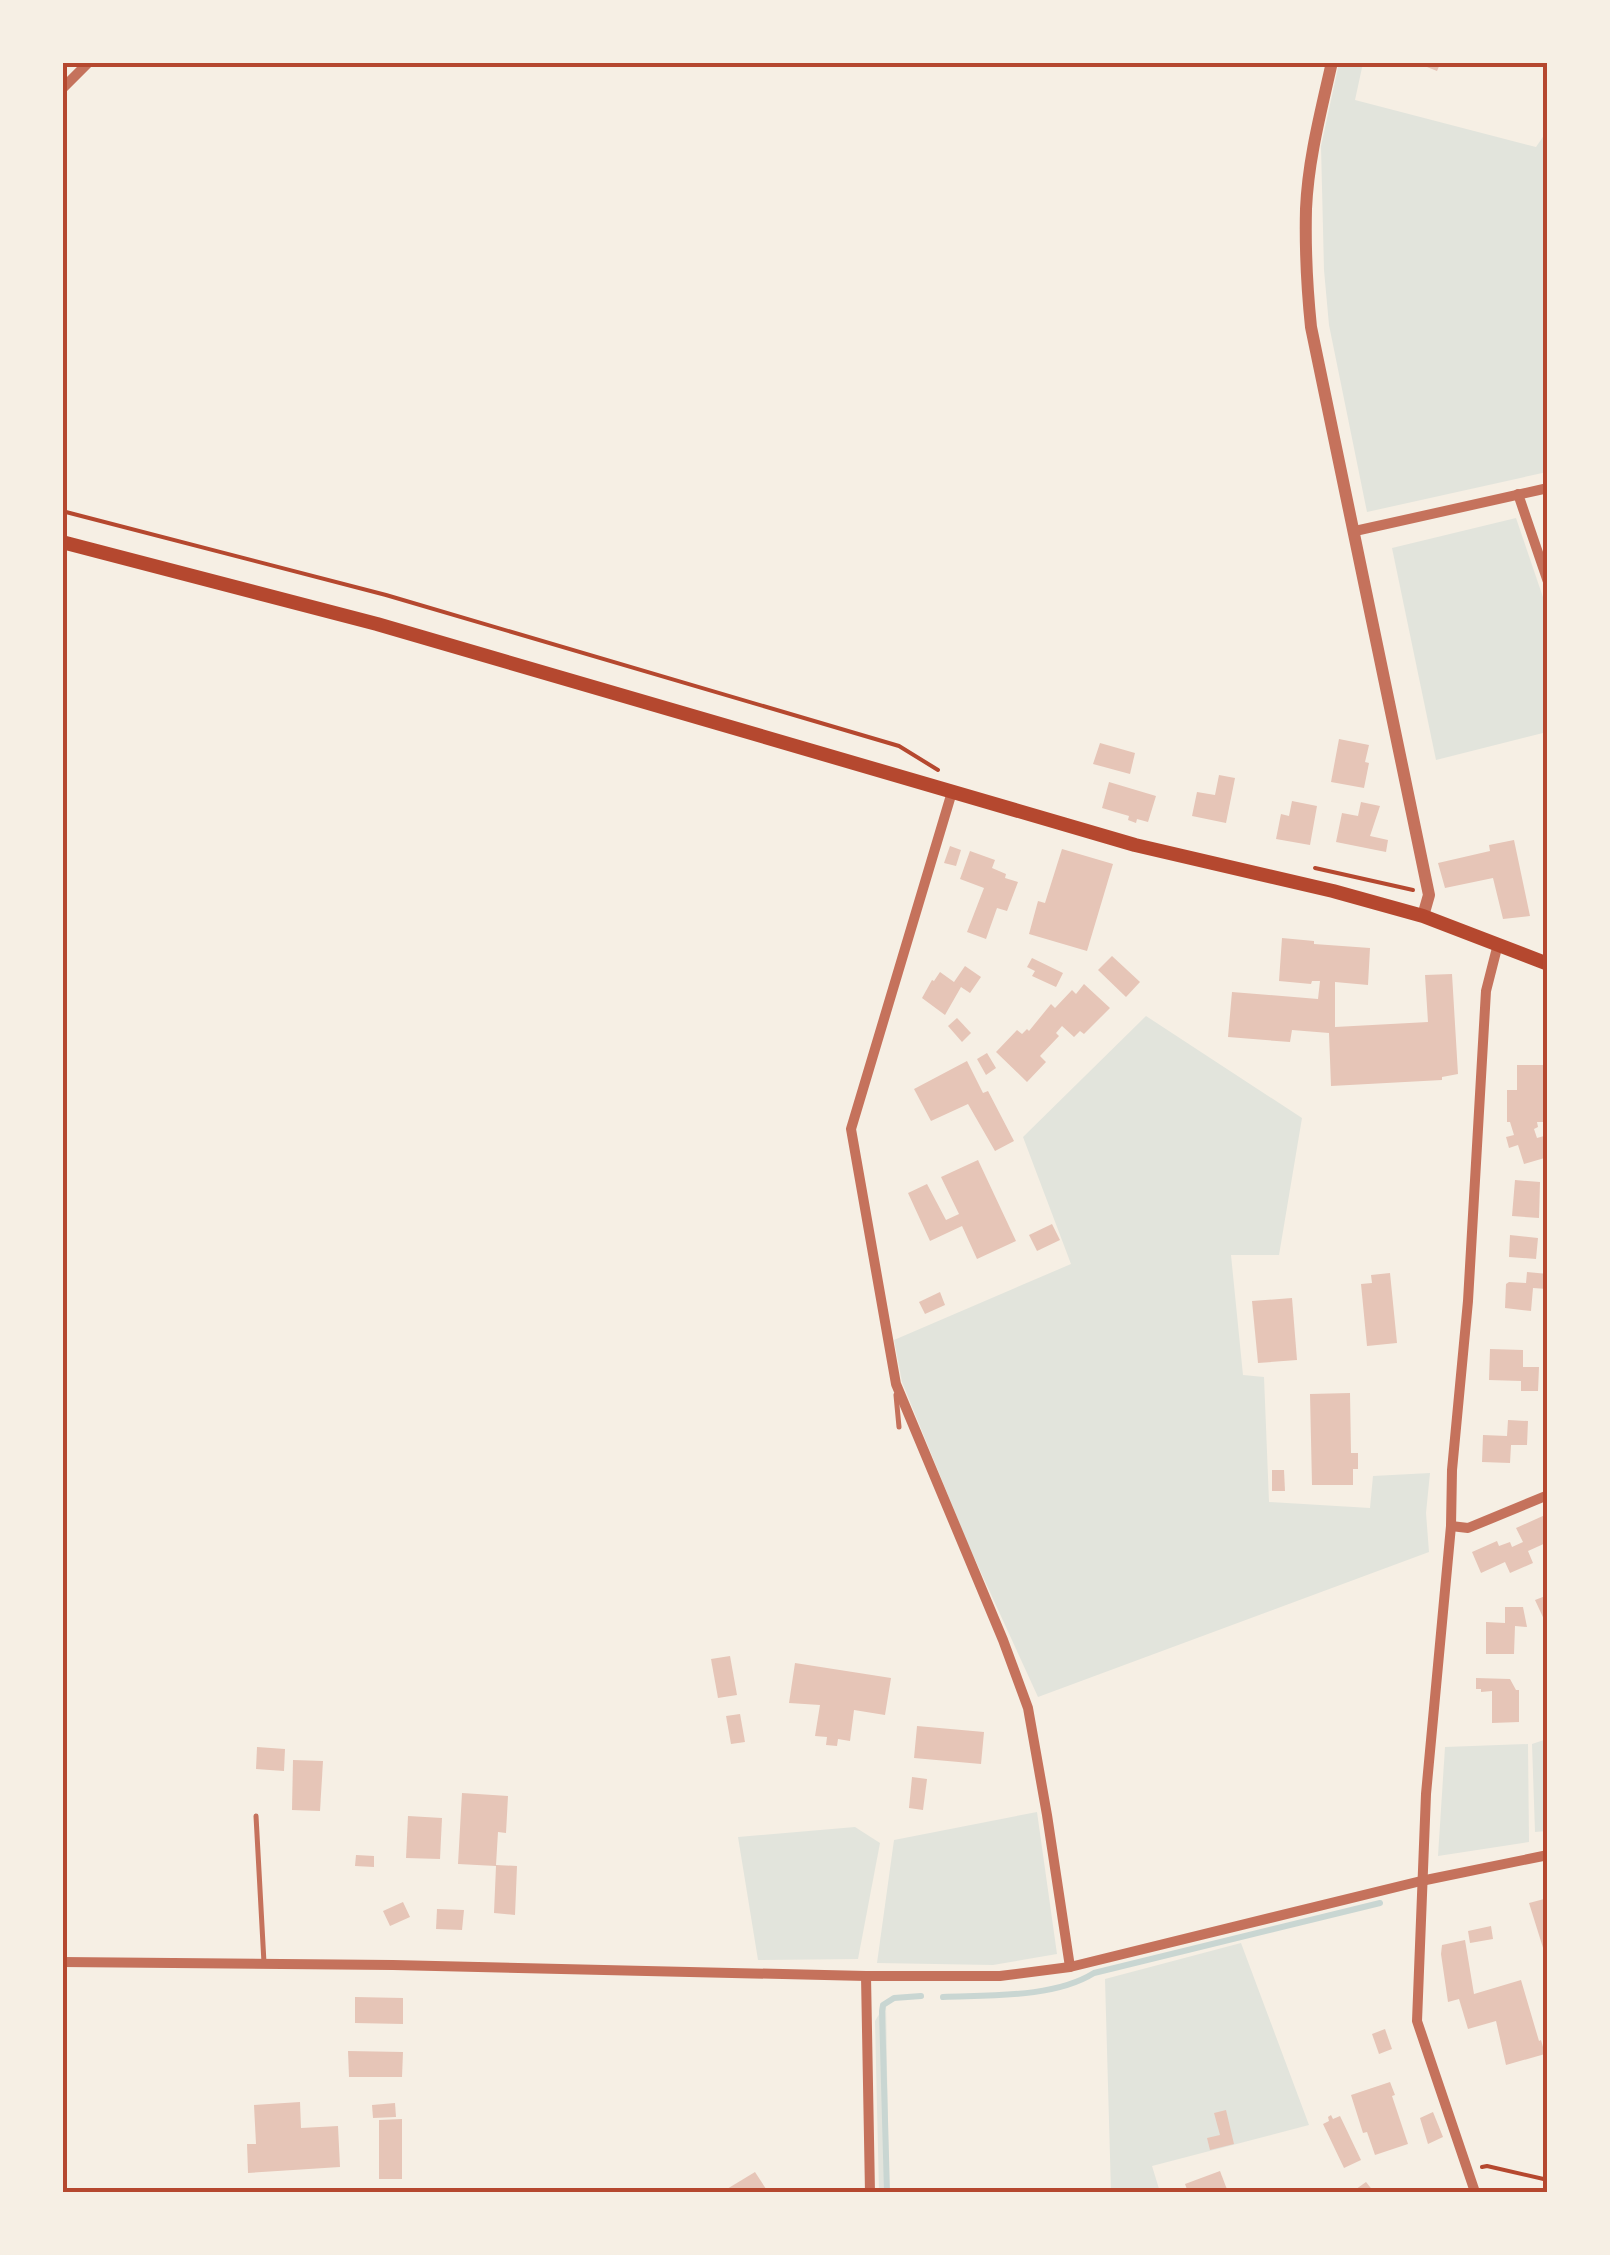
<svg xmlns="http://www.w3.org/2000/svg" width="1610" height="2255" viewBox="0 0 1610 2255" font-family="Poppins,sans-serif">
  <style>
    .green { fill: #e2e4dc }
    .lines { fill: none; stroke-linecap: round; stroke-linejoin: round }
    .stream { stroke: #c9d6d2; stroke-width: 6 }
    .building { fill: #e6c5b7 }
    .path { stroke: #b5482f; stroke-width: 4 }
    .service { stroke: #c5725c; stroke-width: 5 }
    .minor { stroke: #c5725c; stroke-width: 10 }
    .tertiary { stroke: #c5725c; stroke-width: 12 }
    .secondary { stroke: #b5482f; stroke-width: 14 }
    .neatline { fill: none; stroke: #b5482f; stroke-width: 4 }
  </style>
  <rect width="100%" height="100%" fill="#f6efe4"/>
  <!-- green -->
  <g class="green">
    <path d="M1339 63H1363L1355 100 1536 147 1547 131V472L1367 512 1329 325 1324 270 1321 146Z"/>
    <path d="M1516 518 1547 609V732L1436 760 1392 548Z"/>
    <path d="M1146 1016 1302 1118 1279 1255H1231L1243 1375 1264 1377 1269 1502 1370 1508 1373 1476 1430 1473 1426 1513 1429 1552 1038 1697 967 1542 902 1382 894 1340 1071 1264 1023 1137Z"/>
    <path d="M1547 1739V1831L1535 1832 1532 1744Z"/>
    <path d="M1528 1744 1529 1842 1438 1856 1445 1747Z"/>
    <path d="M1037 1812 1057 1954 993 1965 877 1963 894 1840Z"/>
    <path d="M855 1827 880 1843 858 1959 758 1960 738 1837Z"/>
    <path d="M1241 1943 1309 2125 1152 2166 1160 2192H1111L1105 1979Z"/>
    <path d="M886 2003 889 2192H879L875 2021Z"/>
  </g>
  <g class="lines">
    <!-- stream -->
    <g class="stream">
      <path d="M943 1997C990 1995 1054 1998 1094 1973L1380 1903"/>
      <path d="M887 2192 882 2011 883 2005 894 1998 921 1996"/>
    </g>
  </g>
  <!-- building -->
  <g class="building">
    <path d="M1423 62H1441L1437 71 1422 65Z"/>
    <path d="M1339 739 1369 745 1365 762 1369 763 1364 788 1331 782Z"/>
    <path d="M1100 743 1135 753 1130 774 1093 764Z"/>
    <path d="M1219 775 1235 778 1226 823 1192 816 1197 792 1215 795Z"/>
    <path d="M1109 782 1156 796 1148 822 1137 819 1136 823 1128 820 1129 816 1102 808Z"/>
    <path d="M1292 801 1317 806 1310 845 1276 839 1281 814 1289 816Z"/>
    <path d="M1361 802 1380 806 1370 836 1388 840 1386 852 1336 842 1342 813 1358 816Z"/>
    <path d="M1514 840 1530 916 1503 919 1493 878 1445 888 1438 863 1490 851 1489 845Z"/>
    <path d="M950 846 961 850 956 866 944 863Z"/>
    <path d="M1062 849 1113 864 1087 951 1029 934 1038 901 1045 903Z"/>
    <path d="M970 851 995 860 992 868 1006 874 1005 878 1018 882 1007 911 997 908 986 939 967 932 984 888 960 879Z"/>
    <path d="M1282 938 1314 941V944L1370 948 1368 985 1335 982V1027L1428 1022 1425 975 1452 974 1458 1074 1442 1077V1080L1331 1086 1329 1033 1292 1030 1290 1042 1228 1037 1232 992 1318 999 1320 981H1312L1311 984 1279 981Z"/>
    <path d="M1112 956 1140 982 1126 997 1098 970Z"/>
    <path d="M1032 958 1063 973 1056 987 1032 976 1035 971 1027 967Z"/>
    <path d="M965 966 981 977 970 993 961 987 945 1015 922 998 932 980 934 981 940 972 954 982Z"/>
    <path d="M1084 984 1110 1008 1084 1034 1080 1031 1074 1037 1062 1026 1056 1033 1059 1036 1040 1056 1046 1062 1027 1082 996 1052 1017 1030 1022 1034 1027 1029 1029 1031 1051 1004 1055 1008 1072 990 1076 994Z"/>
    <path d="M957 1018 971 1033 962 1042 948 1026Z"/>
    <path d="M987 1053 996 1068 986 1075 977 1059Z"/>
    <path d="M967 1061 983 1093 988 1091 1014 1141 995 1151 968 1104 931 1121 914 1089Z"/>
    <path d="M1517 1065H1543V1092H1545V1122H1537L1538 1127 1534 1129 1537 1138 1544 1136 1548 1157 1524 1164 1518 1145 1509 1148 1506 1137 1514 1135 1510 1122H1507V1090H1517Z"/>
    <path d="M978 1160 1016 1241 977 1259 962 1226 930 1241 908 1193 927 1184 946 1220 959 1214 941 1177Z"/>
    <path d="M1515 1180 1540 1182 1539 1218 1512 1216Z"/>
    <path d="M1052 1224 1060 1240 1037 1251 1029 1235Z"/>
    <path d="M1510 1235 1538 1238 1536 1259 1509 1257Z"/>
    <path d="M1527 1272 1548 1274 1547 1289 1533 1288 1531 1311 1505 1308 1506 1284 1509 1282 1526 1283Z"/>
    <path d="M1390 1273 1397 1343 1367 1346 1361 1284 1372 1283 1371 1275Z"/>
    <path d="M940 1292 945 1305 925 1314 919 1302Z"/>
    <path d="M1292 1298 1297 1360 1258 1363 1252 1301Z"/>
    <path d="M1490 1349 1523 1350V1367H1539L1538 1391H1521V1381L1489 1380Z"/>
    <path d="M1350 1393 1351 1453H1358V1469H1353V1485H1312L1310 1394Z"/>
    <path d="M1508 1420 1528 1421 1527 1445H1511L1510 1463 1482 1462 1483 1435 1507 1436Z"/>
    <path d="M1272 1470H1284L1285 1491H1272Z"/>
    <path d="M1545 1515 1548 1542 1528 1551 1533 1563 1510 1573 1505 1562 1481 1573 1472 1552 1497 1541 1499 1546 1510 1542 1512 1547 1523 1542 1516 1528Z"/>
    <path d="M1548 1595V1628L1535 1600Z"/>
    <path d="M1505 1607H1523L1527 1627 1515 1626 1514 1654H1486V1622L1505 1623Z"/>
    <path d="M730 1656 737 1695 718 1698 711 1659Z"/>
    <path d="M795 1663 891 1678 885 1715 854 1710 850 1741 838 1739 837 1746 826 1745 827 1737 815 1736 820 1705 789 1703Z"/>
    <path d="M1476 1678 1510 1679 1516 1690H1519V1722L1492 1723V1691L1481 1692V1689H1476Z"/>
    <path d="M740 1714 745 1742 731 1744 726 1716Z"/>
    <path d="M917 1726 984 1732 981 1764 914 1758Z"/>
    <path d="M257 1747 285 1749 284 1771 256 1769Z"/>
    <path d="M293 1760 323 1761 320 1811 292 1810Z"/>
    <path d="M912 1777 927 1779 923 1810 909 1808Z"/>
    <path d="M462 1793 508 1796 506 1833 498 1832 496 1865 517 1866 515 1915 494 1913 496 1866 458 1864Z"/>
    <path d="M408 1816 442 1818 440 1859 406 1858Z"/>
    <path d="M356 1855 374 1856V1867L355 1866Z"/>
    <path d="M1548 1898V1950L1544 1951 1529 1903Z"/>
    <path d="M403 1902 410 1917 390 1926 383 1911Z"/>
    <path d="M437 1909 464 1910 462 1930 436 1929Z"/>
    <path d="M1491 1926 1493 1939 1470 1943 1468 1931Z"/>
    <path d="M1465 1940 1474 1994 1521 1980 1539 2041 1541 2040 1545 2054 1506 2065 1496 2021 1468 2029 1459 1999 1448 2002 1441 1954 1442 1945Z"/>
    <path d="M355 1997 403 1998V2024L355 2023Z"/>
    <path d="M1385 2029 1392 2049 1379 2054 1372 2034Z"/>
    <path d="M348 2051 403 2052 402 2077H349Z"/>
    <path d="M1390 2082 1395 2095 1392 2096 1408 2144 1375 2155 1367 2132 1363 2133 1351 2095Z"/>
    <path d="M300 2102 301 2128 338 2126 340 2167 248 2173 247 2144H256L254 2105Z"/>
    <path d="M395 2103 396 2117 373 2118 372 2105Z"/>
    <path d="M1226 2110 1234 2144 1210 2150 1207 2138 1220 2135 1214 2113Z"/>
    <path d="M1433 2112 1443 2137 1428 2144 1420 2118Z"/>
    <path d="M1331 2115 1333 2119 1340 2116 1361 2160 1344 2168 1323 2124 1329 2121 1328 2117Z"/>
    <path d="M402 2119V2179H379V2120Z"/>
    <path d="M1220 2171 1228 2192H1188L1185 2184Z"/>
    <path d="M755 2172 768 2192H722Z"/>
    <path d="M1366 2182 1374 2192H1352Z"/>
  </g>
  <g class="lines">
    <!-- path -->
    <g class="path">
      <path d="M62 511 386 595 899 746 938 770"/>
      <path d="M1315 868 1413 890"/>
      <path d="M1482 2167 1487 2166 1548 2180"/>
    </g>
    <!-- service -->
    <g class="service">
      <path d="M896 1395 899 1427"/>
      <path d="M256 1816 264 1963"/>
    </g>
    <!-- minor -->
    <g class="minor">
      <path d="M62 89 89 62"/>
      <path d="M1518 494 1548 582"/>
      <path d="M1355 531 1548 488"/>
      <path d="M952 792 851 1129 896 1384 1003 1640 1028 1708 1047 1815 1070 1967"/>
      <path d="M1451 1526 1468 1528 1548 1495"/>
      <path d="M62 1962 393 1965 866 1976H1000L1070 1967 1421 1881 1548 1855"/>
      <path d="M866 1976 870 2192"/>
      <path d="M1475 2192 1417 2021 1426 1794 1451 1526 1452 1470 1468 1301 1486 991 1498 944"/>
    </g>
    <!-- tertiary -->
    <path class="tertiary" d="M1332 62C1321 111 1308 160 1306 209 1305 249 1307 288 1311 327L1429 895 1423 916"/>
    <!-- secondary -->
    <path class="secondary" d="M62 542 377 624 1135 845 1333 891 1423 916 1548 964"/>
  </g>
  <!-- border -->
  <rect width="1610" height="2255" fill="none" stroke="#f6efe4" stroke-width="130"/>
  <rect x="65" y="65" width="1480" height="2125" class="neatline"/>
</svg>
